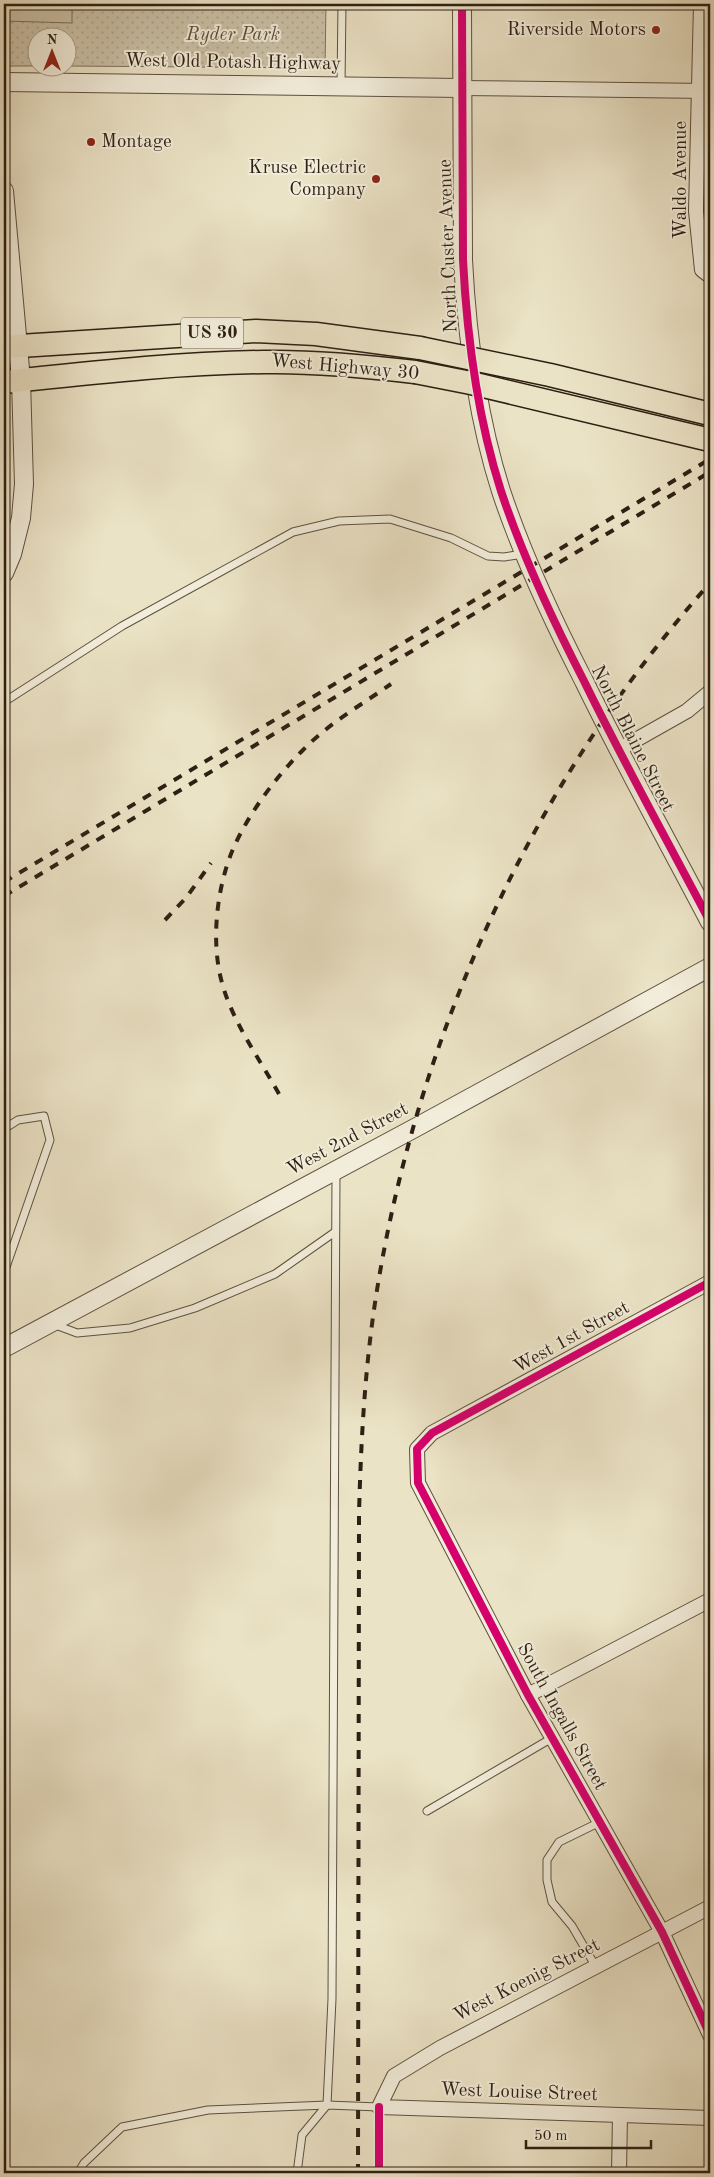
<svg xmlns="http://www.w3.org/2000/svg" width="714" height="2177" viewBox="0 0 714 2177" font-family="'Old Standard TT',serif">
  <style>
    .green { fill: url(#green-dots); stroke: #7c705e }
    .pitch { fill: #cbc2a8; stroke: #7c705e }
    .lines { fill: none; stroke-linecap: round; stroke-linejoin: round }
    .service-casing { stroke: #5d5040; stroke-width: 9 }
    .minor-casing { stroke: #5d5040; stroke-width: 16 }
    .tertiary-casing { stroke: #5d5040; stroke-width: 20 }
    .trunk-casing { stroke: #2e1f13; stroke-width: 25 }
    .service { stroke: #f2edda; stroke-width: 7 }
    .minor { stroke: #f2edda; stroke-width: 14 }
    .tertiary { stroke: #f2edda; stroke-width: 18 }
    .trunk { stroke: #ebe3c6; stroke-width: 22 }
    .rail { stroke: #2e1f13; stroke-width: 4; stroke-dasharray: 9 9; stroke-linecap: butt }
    .trunk-bridge-casing { stroke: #2e1f13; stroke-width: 25; stroke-linecap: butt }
    .trunk-bridge { stroke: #ebe3c6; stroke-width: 22 }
    .cycleway-casing { stroke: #f2edda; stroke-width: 11 }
    .cycleway { stroke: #d6006c; stroke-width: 8 }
    .poi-dot { fill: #8f2418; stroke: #f2edda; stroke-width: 2 }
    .labels { text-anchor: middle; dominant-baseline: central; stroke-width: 4; stroke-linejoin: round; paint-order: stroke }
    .shield { fill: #f2edda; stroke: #695d4f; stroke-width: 1 }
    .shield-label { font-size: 18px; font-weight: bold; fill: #2e1f13 }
    .poi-label { font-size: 19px; fill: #2e1f13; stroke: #f2edda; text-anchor: end }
    .park-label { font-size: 19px; font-style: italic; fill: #5d5040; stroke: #f2edda }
    .street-label { font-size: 19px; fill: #2e1f13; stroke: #f2edda }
  </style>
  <defs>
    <pattern id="green-dots" width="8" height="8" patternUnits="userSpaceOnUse" patternTransform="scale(1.25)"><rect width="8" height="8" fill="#cbc2a8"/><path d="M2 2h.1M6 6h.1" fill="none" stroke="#afa690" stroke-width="1.8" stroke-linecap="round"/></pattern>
  </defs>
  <rect width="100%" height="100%" fill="#ebe3c6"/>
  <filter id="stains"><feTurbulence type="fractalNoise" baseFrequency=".004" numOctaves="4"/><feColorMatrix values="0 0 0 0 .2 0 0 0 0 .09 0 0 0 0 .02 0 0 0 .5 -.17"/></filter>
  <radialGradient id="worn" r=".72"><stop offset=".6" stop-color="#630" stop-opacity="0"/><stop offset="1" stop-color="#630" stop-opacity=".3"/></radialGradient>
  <!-- green -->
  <path class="green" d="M4 4H326L325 68 68 66V38H38L37 66H4Z"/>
  <!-- pitch -->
  <path class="pitch" d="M4 4H72V23L4 21Z"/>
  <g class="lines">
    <!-- service casing -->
    <g class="service-casing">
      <g id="service">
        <path d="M341 85 342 4"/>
        <path d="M4 702 122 626 293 532 339 521 390 519 451 538 488 556 504 557 523 554"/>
        <path d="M4 1129 18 1120 44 1116 50 1140 4 1273"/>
        <path d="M53 1324 77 1333 130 1328 195 1308 275 1274 335 1232"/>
        <path d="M427 1811 552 1738"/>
        <path d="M596 1967 572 1926 552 1902 547 1880V1860L559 1842 600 1822"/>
        <path d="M78 2173 84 2163 122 2127 208 2110 327 2105 379 2107"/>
        <path d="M297 2173 302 2135 327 2105 332 1999 336 1173"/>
      </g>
    </g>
    <!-- minor casing -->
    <g class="minor-casing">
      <g id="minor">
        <path d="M701 4 696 211 702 270 710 276"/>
        <path d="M461 88 710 91"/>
        <path d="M618 750 687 711 710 692"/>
        <path d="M710 1282 432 1433 417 1449 418 1483 528 1695 662 1932 710 2035"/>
        <path d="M528 1695 710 1600"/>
        <path d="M710 1907 440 2048 394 2076 379 2107 710 2118"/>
        <path d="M619 2173 620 2115"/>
      </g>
    </g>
    <!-- tertiary casing -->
    <g class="tertiary-casing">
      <g id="tertiary">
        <path d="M462 4 463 260C467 338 477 416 501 491 523 557 552 619 584 681 624 763 668 842 710 922"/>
        <path d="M4 82 461 88"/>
        <path d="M4 191 21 380 24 484 21 518 12 554 4 573"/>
        <path d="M4 1348 413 1129 710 967"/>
      </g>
    </g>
    <!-- trunk casing -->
    <g class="trunk-casing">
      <g id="trunk">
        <path d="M4 347 256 331 316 334 420 348"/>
        <path d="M4 382C90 373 177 363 264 362 315 361 365 366 415 372"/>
      </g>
    </g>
    <!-- service -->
    <use href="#service" class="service"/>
    <!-- minor -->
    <use href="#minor" class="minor"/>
    <!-- tertiary -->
    <use href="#tertiary" class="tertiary"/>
    <!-- trunk -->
    <use href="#trunk" class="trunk"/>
    <!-- rail -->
    <g class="rail">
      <path d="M4 882 710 459"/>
      <path d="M4 896 710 472"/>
      <path d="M165 920 186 898 211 863"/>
      <path d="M279 1094C259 1058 231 1020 221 979 211 939 217 887 233 849 249 813 275 778 303 750 328 724 361 705 391 684"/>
      <path d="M358 2173 359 1514C361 1439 365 1364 377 1290 419 1030 535 779 710 583"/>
    </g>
    <!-- trunk-bridge casing -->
    <g class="trunk-bridge-casing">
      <g id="trunk-bridge">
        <path d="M420 348 550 375 710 414"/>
        <path d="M415 372 471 383 710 440"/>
      </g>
    </g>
    <!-- trunk-bridge -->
    <use href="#trunk-bridge" class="trunk-bridge"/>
    <!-- cycleway casing -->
    <g class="cycleway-casing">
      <g id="cycleway">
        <path d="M462 4 463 260C467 338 477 416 501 491 523 557 552 619 584 681 624 763 668 842 710 922"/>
        <path d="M710 1282 432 1433 417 1449 418 1483 528 1695 662 1932 710 2035"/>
        <path d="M379 2173V2107"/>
      </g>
    </g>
    <!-- cycleway -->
    <use href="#cycleway" class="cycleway"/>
  </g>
  <!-- markers -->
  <g class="poi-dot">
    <circle cx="656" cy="30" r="5"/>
    <circle cx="91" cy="142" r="5"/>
    <circle cx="376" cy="179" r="5"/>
  </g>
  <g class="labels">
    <!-- shield labels -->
    <rect class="shield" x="181" y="317.5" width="62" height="31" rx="4"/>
    <g class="shield-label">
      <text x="212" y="333">US 30</text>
    </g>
    <!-- poi labels -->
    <g class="poi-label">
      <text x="646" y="30">Riverside Motors</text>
      <text x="101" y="142" text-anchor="start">Montage</text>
      <text x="366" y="168">Kruse Electric<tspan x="366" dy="22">Company</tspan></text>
    </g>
    <!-- park labels -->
    <g class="park-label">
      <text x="233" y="35">Ryder Park</text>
    </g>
    <!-- street labels -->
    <g class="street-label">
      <text transform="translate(233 63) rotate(1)">West Old Potash Highway</text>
      <text transform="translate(681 180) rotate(-90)">Waldo Avenue</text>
      <text transform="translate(449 246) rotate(-92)">North Custer Avenue</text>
      <text transform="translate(345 368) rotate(5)">West Highway 30</text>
      <text transform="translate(632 739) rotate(63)">North Blaine Street</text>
      <text transform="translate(348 1140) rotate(-28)">West 2nd Street</text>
      <text transform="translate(572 1338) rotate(-29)">West 1st Street</text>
      <text transform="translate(561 1717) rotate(61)">South Ingalls Street</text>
      <text transform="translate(527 1981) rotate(-27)">West Koenig Street</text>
      <text transform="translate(519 2093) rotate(2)">West Louise Street</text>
    </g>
  </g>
  <!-- margin -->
  <rect width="714" height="2177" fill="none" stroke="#ebe3c6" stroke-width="20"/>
  <rect x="5" y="5" width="704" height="2167" fill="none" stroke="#2e1f13" stroke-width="2.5"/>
  <rect x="10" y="10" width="694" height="2157" fill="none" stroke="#2e1f13"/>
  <!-- north arrow -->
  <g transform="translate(52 52)"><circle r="24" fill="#f2edda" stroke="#a49b8a"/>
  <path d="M0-4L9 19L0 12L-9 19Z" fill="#8f2418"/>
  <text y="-8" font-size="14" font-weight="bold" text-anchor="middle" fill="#2e1f13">N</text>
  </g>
  <!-- scale -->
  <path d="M526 2140v8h125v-8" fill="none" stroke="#2e1f13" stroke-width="2.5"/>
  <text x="534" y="2140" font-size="15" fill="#2e1f13" stroke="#f2edda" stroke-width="4" paint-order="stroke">50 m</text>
  <rect width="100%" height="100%" filter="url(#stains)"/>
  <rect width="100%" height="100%" fill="url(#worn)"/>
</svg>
